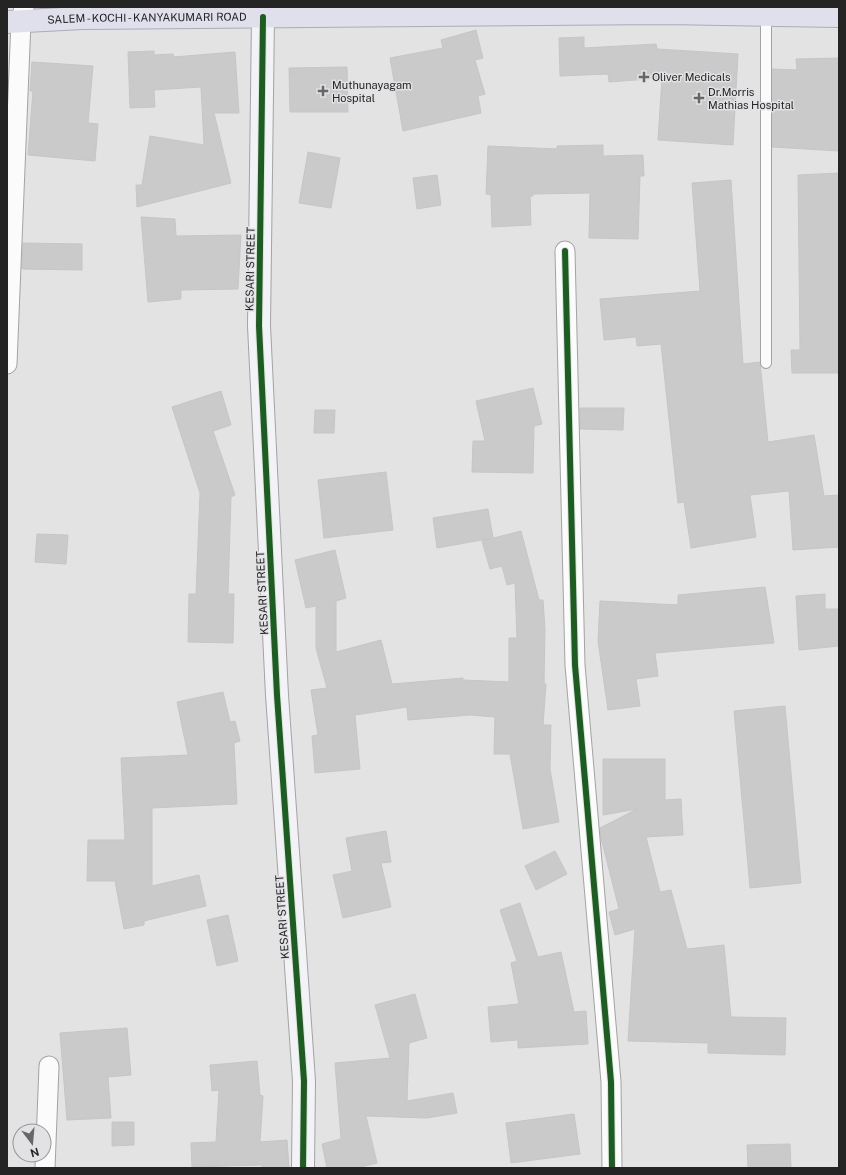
<svg xmlns="http://www.w3.org/2000/svg" width="846" height="1175" viewBox="0 0 846 1175" font-family="'Public Sans',sans-serif">
  <style>
    .building { fill: #cacacb; stroke: #c6c6c7 }
    .lines { fill: none; stroke-linecap: round; stroke-linejoin: round }
    .lane-casing { stroke: #a3a3a4; stroke-width: 12 }
    .street-casing { stroke: #a3a3a4; stroke-width: 21 }
    .secondary-casing { stroke: #a3a3a4; stroke-width: 24 }
    .highway-casing { stroke: #adabb9; stroke-width: 24 }
    .lane { stroke: #fbfbfb; stroke-width: 10 }
    .street { stroke: #fbfbfb; stroke-width: 19 }
    .secondary { stroke: #f3f2f7; stroke-width: 22 }
    .highway { stroke: #e0dfec; stroke-width: 22 }
    .cycleway-casing { stroke: #e2e2e5; stroke-width: 8 }
    .cycleway { stroke: #1b5e20; stroke-width: 6 }
    .poi-dot { fill: #676768; stroke: #e2e2e5; stroke-width: 1.5 }
    .labels { text-anchor: middle; dominant-baseline: central; stroke-width: 3; stroke-linejoin: round; paint-order: stroke }
    .street-label { font-size: 11px; fill: #242425; stroke: #e2e2e5 }
    .poi-label { font-size: 11px; fill: #242425; stroke: #e2e2e5; text-anchor: start }
  </style>
  <rect width="100%" height="100%" fill="#e3e3e4"/>
  <!-- building -->
  <g class="building">
    <path d="M476 30 483 58 475 60 485 94 478 96 481 113 403 131 390 58 443 48 441 40Z"/>
    <path d="M584 37V48L656 44 657 49 738 54 733 145 658 140 662 78 609 82 608 74 560 76 559 38Z"/>
    <path d="M154 51V55L173 54 174 57 235 52 239 113H214L231 183 137 207 136 185H142L150 136 204 145 201 87 154 90 155 107 130 108 128 52Z"/>
    <path d="M839 58V151L772 147V69L797 70 796 59Z"/>
    <path d="M32 62 93 66 88 123 98 124 95 161 28 155 33 91H30Z"/>
    <path d="M347 67 348 112H290L289 68Z"/>
    <path d="M603 145V156L643 155 644 176H640L638 239 589 238 590 193 533 194V196H530L531 225 492 227 491 195 486 194 488 146 557 149V146Z"/>
    <path d="M308 152 340 158 331 208 299 203Z"/>
    <path d="M839 173V373H792L791 350H800L798 175Z"/>
    <path d="M437 175 441 205 417 209 413 178Z"/>
    <path d="M731 180 743 364 760 362 768 442 814 435 824 496 839 495V547L793 550 789 491 750 495 756 537 691 548 684 502 678 503 661 344 637 346 636 337 604 340 600 299 700 291 692 183Z"/>
    <path d="M141 217 175 219 176 236 241 235 238 289 181 290V299L148 302Z"/>
    <path d="M23 243 82 244V270L22 269Z"/>
    <path d="M533 388 542 424 534 426 533 473 472 472 473 441H485L476 401Z"/>
    <path d="M221 391 231 425 213 431 235 495 231 497 228 594H234L233 643 188 642 189 594H196L200 493 172 407Z"/>
    <path d="M580 408H624L623 430 580 429Z"/>
    <path d="M315 410H335L334 433H314Z"/>
    <path d="M386 472 393 530 324 538 318 480Z"/>
    <path d="M488 509 493 538 437 548 433 518Z"/>
    <path d="M521 531 539 600H543L545 629 544 684H546L543 725H551L550 769 559 822 523 829 510 754H494L495 717 470 715 408 720 407 707 355 715 360 769 315 773 312 736 318 735 311 690 327 688 316 648V606L306 608 295 560 335 550 346 598 336 601V652L381 640 392 684 463 678V680L509 682V638H517L515 583 507 585 502 566 490 569 482 541Z"/>
    <path d="M37 534 68 535 66 564 35 562Z"/>
    <path d="M765 587 774 643 655 653 658 676 636 679 640 706 608 710 598 641 600 601 678 605V595Z"/>
    <path d="M825 594V609H839V646L799 650 796 596Z"/>
    <path d="M223 692 230 722 235 721 240 741 234 743 237 804 152 808V886L199 875 206 906 144 921V925L124 929 115 881H87L88 840H125L121 758 188 755 177 702Z"/>
    <path d="M785 706 801 883 750 888 734 711Z"/>
    <path d="M603 759H665V800L681 799 683 835 646 837 660 892 671 890 687 949 724 945 731 1017 786 1018 785 1055 708 1053V1043L628 1041 635 929 615 935 609 912 619 909 601 838 600 828 637 809 603 815Z"/>
    <path d="M386 831 391 862 381 863 391 907 343 918 333 875 352 871 346 838Z"/>
    <path d="M555 851 567 874 536 890 525 866Z"/>
    <path d="M520 903 538 957 561 952 574 1012 586 1011 588 1044 518 1048V1040L491 1042 488 1007 519 1004 511 963 517 961 500 910Z"/>
    <path d="M228 915 238 961 217 966 207 920Z"/>
    <path d="M415 994 427 1038 409 1043 407 1101 453 1093 457 1113 427 1118 366 1116 377 1163 357 1168H327L322 1144 341 1139 335 1063 390 1058 375 1005Z"/>
    <path d="M127 1028 131 1075 108 1077 111 1118 67 1120 60 1033Z"/>
    <path d="M257 1061 260 1095 263 1096 260 1142 287 1140 289 1168H262V1165L192 1167 191 1143 216 1142 219 1090 212 1091 210 1065Z"/>
    <path d="M574 1114 580 1154 511 1163 506 1123Z"/>
    <path d="M112 1122H134V1145L112 1146Z"/>
    <path d="M790 1144 791 1168H748L747 1145Z"/>
  </g>
  <g class="lines">
    <!-- lane casing -->
    <g class="lane-casing">
      <path id="lane" d="M766 13V363"/>
    </g>
    <!-- street casing -->
    <g class="street-casing">
      <g id="street">
        <path d="M565 251 575 665 611 1082 612 1168"/>
        <path d="M7 364 21 21 24 7"/>
        <path d="M45 1168 49 1066"/>
      </g>
    </g>
    <!-- secondary casing -->
    <g class="secondary-casing">
      <path id="secondary" d="M263 17 259 326 277 695 304 1081 303 1168"/>
    </g>
    <!-- highway casing -->
    <g class="highway-casing">
      <g id="highway">
        <path id="s1" d="M7 22 82 18 666 13 839 16"/>
      </g>
    </g>
    <!-- lane -->
    <use href="#lane" class="lane"/>
    <!-- street -->
    <use href="#street" class="street"/>
    <!-- secondary -->
    <use href="#secondary" class="secondary"/>
    <!-- highway -->
    <use href="#highway" class="highway"/>
    <!-- cycleway casing -->
    <g class="cycleway-casing">
      <g id="cycleway">
        <path d="M263 17 259 326 277 695 304 1081 303 1168"/>
        <path d="M565 251 575 665 611 1082 612 1168"/>
      </g>
    </g>
    <!-- cycleway -->
    <use href="#cycleway" class="cycleway"/>
  </g>
  <!-- markers -->
  <g class="poi-dot">
    <path d="M642 71h4v4h4v4h-4v4h-4v-4h-4v-4h4z"/>
    <path d="M321 85h4v4h4v4h-4v4h-4v-4h-4v-4h4z"/>
    <path d="M697 92h4v4h4v4h-4v4h-4v-4h-4v-4h4z"/>
  </g>
  <g class="labels">
    <!-- street labels -->
    <g class="street-label">
      <text stroke="none"><textPath href="#s1" startOffset="140">SALEM - KOCHI - KANYAKUMARI ROAD</textPath></text>
      <text transform="translate(250 269) rotate(-89)">KESARI STREET</text>
      <text transform="translate(262 593) rotate(-93)">KESARI STREET</text>
      <text transform="translate(282 917) rotate(-94)">KESARI STREET</text>
    </g>
    <!-- poi labels -->
    <g class="poi-label">
      <text x="652" y="77">Oliver Medicals</text>
      <text x="332" y="85">Muthunayagam<tspan x="332" dy="13">Hospital</tspan></text>
      <text x="708" y="92">Dr.Morris<tspan x="708" dy="13">Mathias Hospital</tspan></text>
    </g>
  </g>
  <!-- border -->
  <rect width="846" height="1175" fill="none" stroke="#242425" stroke-width="16"/>
  <!-- north arrow -->
  <g transform="translate(32 1143) rotate(164)"><circle r="19" fill="#e2e2e5" stroke="#969698"/>
  <path d="M0-3L7 15L0 10L-7 15Z" fill="#676768"/>
  <text y="-6" font-size="11" font-weight="bold" text-anchor="middle" fill="#242425">N</text>
  </g>
</svg>
